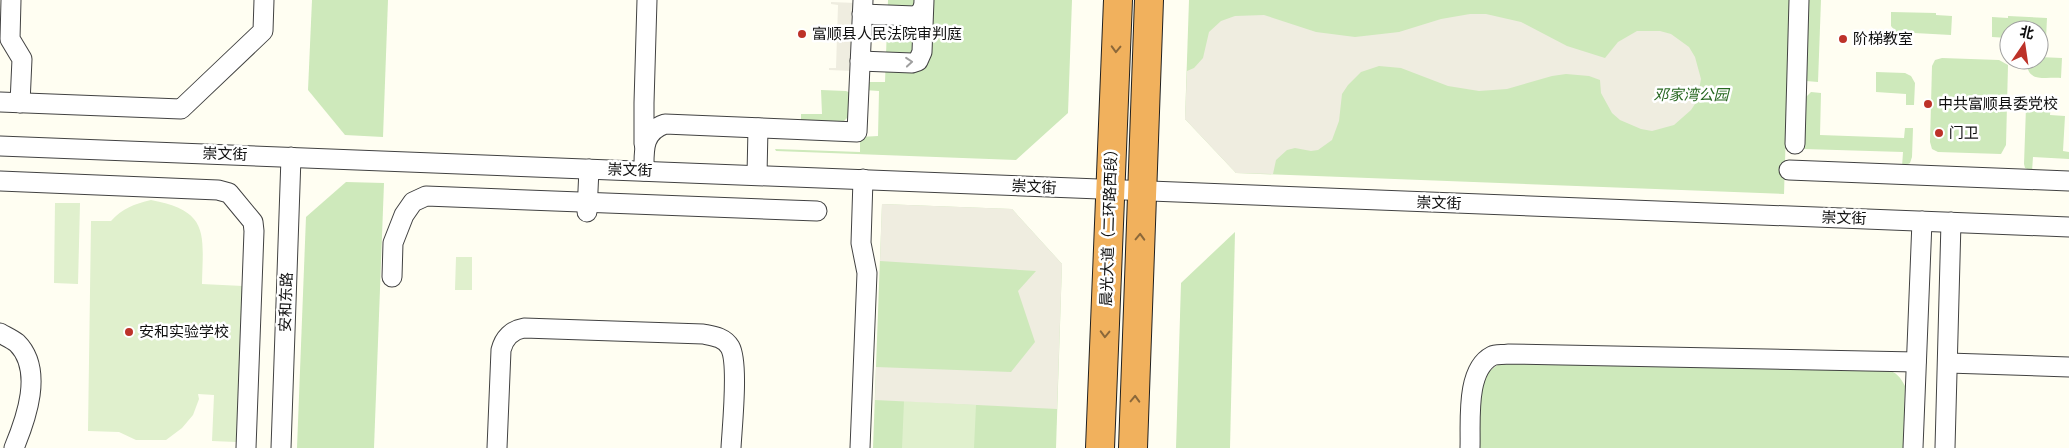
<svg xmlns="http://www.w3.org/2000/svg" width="2069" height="448" viewBox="0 0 2069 448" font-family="Bitter,'Noto Sans SC',serif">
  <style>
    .green { fill: #cee9bb }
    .pitch { fill: #e0f0cd }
    .plaza { fill: #efede0 }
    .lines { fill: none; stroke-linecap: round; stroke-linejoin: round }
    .minor-casing { stroke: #424242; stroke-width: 21 }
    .highway-casing { stroke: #202020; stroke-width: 30 }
    .minor { stroke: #fff; stroke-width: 19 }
    .highway { stroke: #f1b15d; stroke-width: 28 }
    .oneway { stroke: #8b683a }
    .oneway2 { stroke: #9f9f9f }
    .poi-dot { fill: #bd3229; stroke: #fff; stroke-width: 2 }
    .labels { text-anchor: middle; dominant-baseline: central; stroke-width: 5; stroke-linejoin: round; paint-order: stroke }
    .poi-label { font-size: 15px; fill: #0f0f0f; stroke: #fff; text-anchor: start }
    .park-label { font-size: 15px; font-style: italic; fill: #276720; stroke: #fff }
    .street-label { font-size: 15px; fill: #0f0f0f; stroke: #fff }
  </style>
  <rect width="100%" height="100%" fill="#fffef2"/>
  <!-- green -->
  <g class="green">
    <path d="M312 0H388L383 137 345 135 308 90Z"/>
    <path d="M888 0H1072L1068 113 1016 160 776 151 775 149 860 152V137L878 136 879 91 864 90 868 82H885Z"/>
    <path d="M1189 0H1790L1784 194 1236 173 1185 119Z"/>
    <path d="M1809 0H1821L1818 82 1806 81Z"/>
    <path d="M1891 12 1936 13V15L1952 16 1951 35 1896 32 1891 26Z"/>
    <path d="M2008 16 2047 18 2046 39H2039V30H2009V38L1992 37V17L2008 18Z"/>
    <path d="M2039 57 2062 58 2061 78C2043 77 2026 83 2027 60H2039Z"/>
    <path d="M1942 58 1999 60 2008 65 2006 145 2001 154 1938 152 1932 149 1930 142 1932 66 1935 60Z"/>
    <path d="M1876 72 1905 73 1911 76 1915 83 1914 105H1906V94L1876 92Z"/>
    <path d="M821 90 846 91 851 93 849 116 842 123 801 125V114H822Z"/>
    <path d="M1811 92 1821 93 1820 135 1904 138 1905 128H1913L1912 157 1910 163 1902 167 1903 152 1804 149 1806 97Z"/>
    <path d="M2033 100 2051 101 2050 115 2065 116 2063 151 2069 152V159L2033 157 2032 171 2025 168 2024 164 2026 107 2028 103Z"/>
    <path d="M346 182 384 183 374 448H297L306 217Z"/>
    <path d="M882 204 1012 209 1062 264 1056 448H873Z"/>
    <path d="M1235 232 1230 448H1176L1181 283Z"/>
    <path d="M1500 363 1886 370C1897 372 1900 377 1905 386L1903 448H1479C1479 431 1477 395 1483 380 1486 372 1494 368 1500 363Z"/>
  </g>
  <!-- pitch -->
  <g class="pitch">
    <path d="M151 200C210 211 203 234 202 284L243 286 236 442 212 441 214 395 198 394 199 399 193 415 182 428 166 440H136L119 432 88 431 91 221H111C123 208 134 204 151 200Z"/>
    <path d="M55 203H80L78 284 54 283Z"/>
    <path d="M456 257H472V290H455Z"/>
    <path d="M904 401 976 405 974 448H902Z"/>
  </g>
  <!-- plaza -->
  <g class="plaza">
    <path d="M831 2 856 3 853 71 829 70V68H836L838 5 831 4Z"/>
    <path d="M1470 14H1486L1521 22 1567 46 1605 58 1618 42 1637 31H1660L1671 34 1689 47 1695 57 1701 79 1697 101 1691 110 1674 125 1652 131 1641 129 1620 120 1612 113 1601 93 1600 80 1589 76 1566 74 1552 76 1507 89 1479 91 1448 86 1401 68 1379 66 1361 72 1348 85 1342 94 1339 121 1332 140 1318 150 1311 151 1295 148 1287 150 1276 160 1273 174 1236 173 1185 119 1187 71 1194 68 1203 58 1209 32 1221 21 1235 16 1264 15 1316 32 1355 37 1399 32 1441 19Z"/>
    <path d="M882 204 1012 209 1062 264 1057 409 875 400 876 367 1011 372 1035 342 1018 291 1036 271 880 261Z"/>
  </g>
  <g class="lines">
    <!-- minor casing -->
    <g class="minor-casing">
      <g id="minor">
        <path d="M11 0 10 39 22 59 20 103"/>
        <path d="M862 14 915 16 920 13 923 8"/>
        <path d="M860 61 912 63 918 61 922 52 924 0"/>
        <path d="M0 102 181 109 263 31 264 0"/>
        <path d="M644 144V103L647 0"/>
        <path d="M1795 144 1799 0"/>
        <path d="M0 146 2069 227"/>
        <path d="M1789 170 2069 181"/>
        <path d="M644 171C644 151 642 132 665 124L857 132 863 0"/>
        <path d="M757 175 758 128"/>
        <path d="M0 181 218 190 229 193 253 222 254 231 246 448"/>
        <path d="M587 212 589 169"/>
        <path d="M392 277 393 243 404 215 413 202 426 196 817 211"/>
        <path d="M0 333C5 336 12 339 17 343 44 370 26 419 14 448"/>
        <path d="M1948 363 2069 367"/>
        <path d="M281 448 291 157"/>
        <path d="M497 448 501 350C504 338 512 330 524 328L703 334C713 336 724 337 730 347 739 363 732 427 731 448"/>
        <path d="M860 448 867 273 861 243 863 179"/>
        <path d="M1470 448C1471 423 1465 370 1492 356 1496 354 1503 355 1508 354L1916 362"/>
        <path d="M1913 448 1922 221"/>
        <path d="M1945 448 1951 222"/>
      </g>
    </g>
    <!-- highway casing -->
    <g class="highway-casing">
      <g id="highway">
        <path d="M1100 448 1118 0"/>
        <path d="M1133 448 1149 0"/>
      </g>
    </g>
    <!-- minor -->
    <use href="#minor" class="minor"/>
    <!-- highway -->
    <use href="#highway" class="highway"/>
  </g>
  <!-- one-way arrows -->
  <defs><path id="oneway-chevron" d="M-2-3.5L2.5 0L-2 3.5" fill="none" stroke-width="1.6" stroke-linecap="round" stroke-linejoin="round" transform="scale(1.25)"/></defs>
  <g class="oneway">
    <use href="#oneway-chevron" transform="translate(1116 49) rotate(92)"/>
    <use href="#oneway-chevron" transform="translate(1140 237) rotate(-88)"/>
    <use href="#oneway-chevron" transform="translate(1105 334) rotate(92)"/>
    <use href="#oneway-chevron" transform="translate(1135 399) rotate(-88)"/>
  </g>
  <use class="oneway2" href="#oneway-chevron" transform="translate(909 62) rotate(-5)"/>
  <!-- markers -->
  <g class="poi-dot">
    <circle cx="802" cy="34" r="5"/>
    <circle cx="1843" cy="39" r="5"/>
    <circle cx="1928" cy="104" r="5"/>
    <circle cx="1939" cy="133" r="5"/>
    <circle cx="129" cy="332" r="5"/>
  </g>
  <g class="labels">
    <!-- poi labels -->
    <g class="poi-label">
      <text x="812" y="34">富顺县人民法院审判庭</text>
      <text x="1853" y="39">阶梯教室</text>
      <text x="1938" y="104">中共富顺县委党校</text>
      <text x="1949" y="133">门卫</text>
      <text x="139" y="332">安和实验学校</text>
    </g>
    <!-- park labels -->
    <g class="park-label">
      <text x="1691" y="95">邓家湾公园</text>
    </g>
    <!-- street labels -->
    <g class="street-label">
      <text transform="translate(225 154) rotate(2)">崇文街</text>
      <text transform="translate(630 170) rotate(2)">崇文街</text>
      <text transform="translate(1034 187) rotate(3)">崇文街</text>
      <text transform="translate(1439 203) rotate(2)">崇文街</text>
      <text transform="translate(1844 218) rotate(2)">崇文街</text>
      <text transform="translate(1109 224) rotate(-88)">晨光大道（二环路西段）</text>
      <text transform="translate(286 302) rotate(-88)">安和东路</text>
    </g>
  </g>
  <!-- north arrow -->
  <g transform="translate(2024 45) rotate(13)"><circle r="24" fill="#ffffff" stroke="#9f9f9f"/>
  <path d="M0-4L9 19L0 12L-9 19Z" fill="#bd3229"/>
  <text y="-8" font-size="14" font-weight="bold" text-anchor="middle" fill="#0f0f0f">北</text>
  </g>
</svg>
